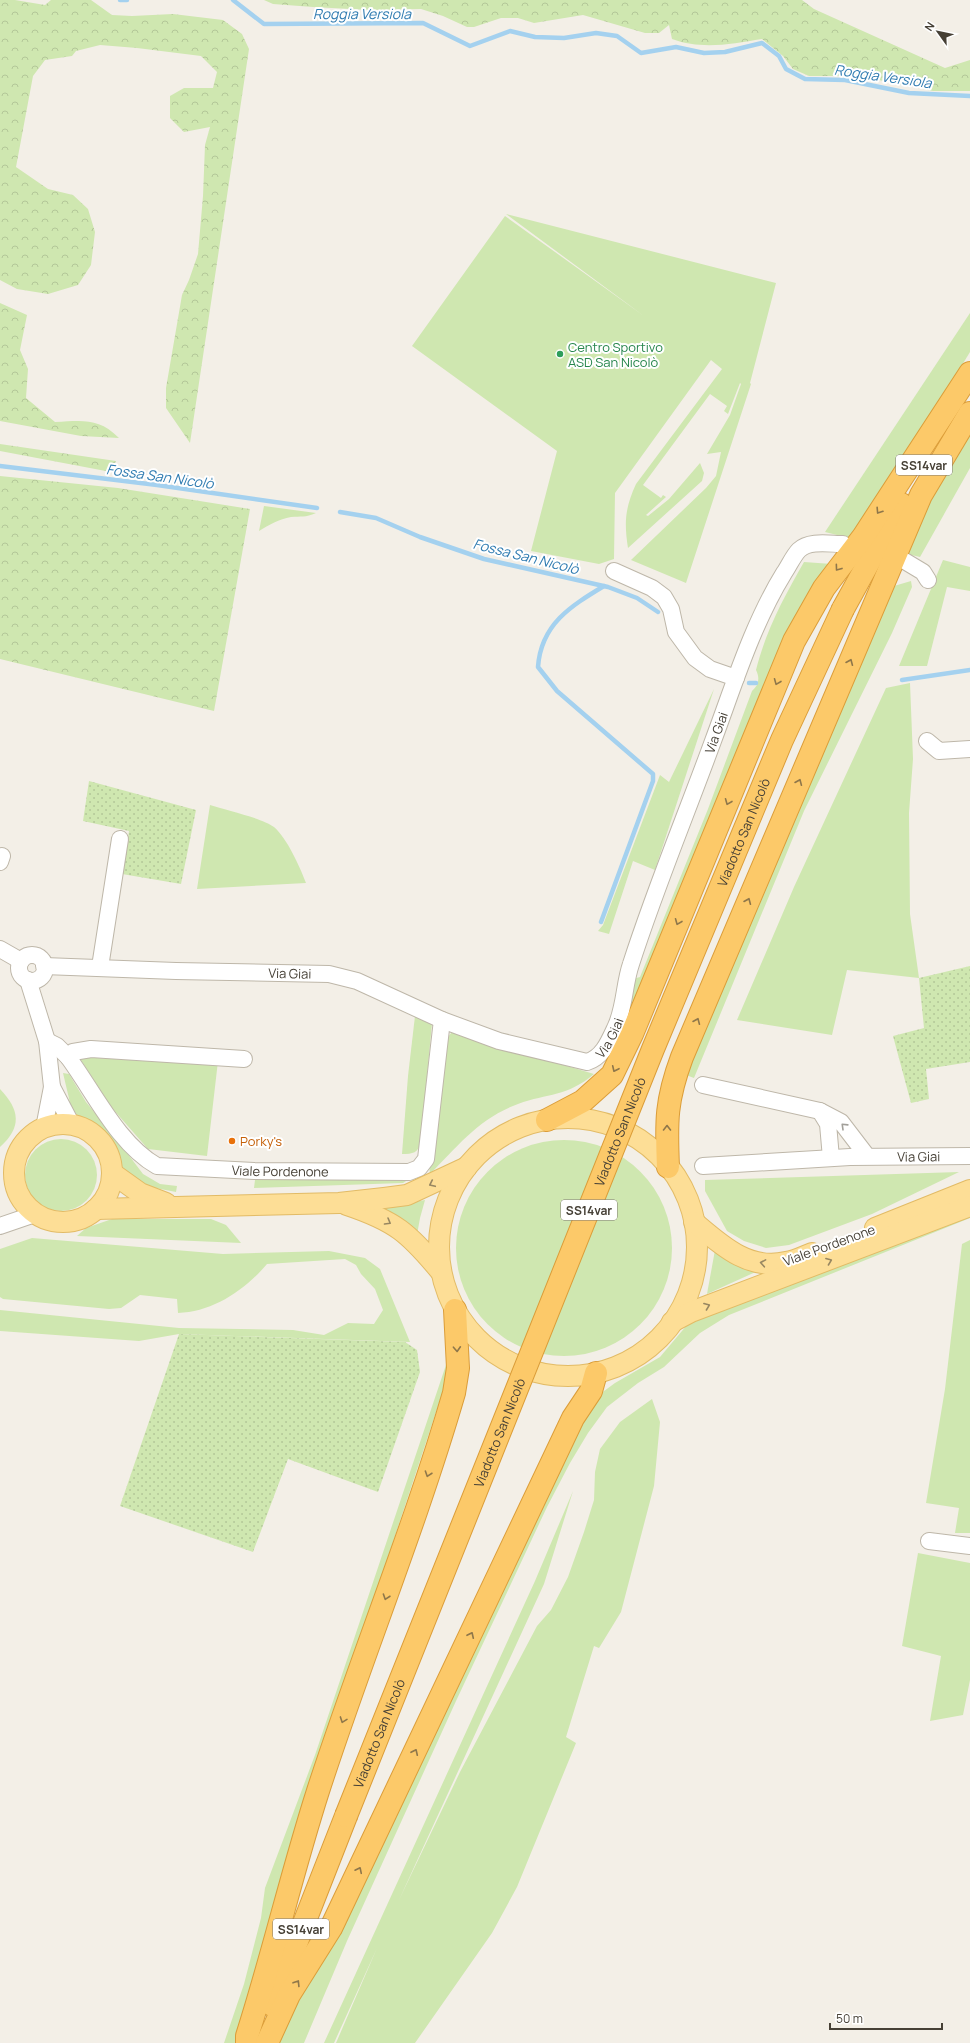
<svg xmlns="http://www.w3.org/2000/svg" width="970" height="2043" viewBox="0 0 970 2043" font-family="Manrope,sans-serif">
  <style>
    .green { fill: #cfe7b0 }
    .forest { fill: url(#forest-crowns) }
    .garden { fill: url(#garden-dots) }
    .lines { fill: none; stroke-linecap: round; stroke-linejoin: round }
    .stream { stroke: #a4d1ef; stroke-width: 4.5 }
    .minor-casing { stroke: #beb7a9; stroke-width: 18 }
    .major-casing { stroke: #e2bb66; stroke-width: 22 }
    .highway-casing { stroke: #db9d39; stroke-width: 24 }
    .minor { stroke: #fff; stroke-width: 16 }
    .major { stroke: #fdde96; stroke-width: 20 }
    .highway { stroke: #fcc969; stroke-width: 22 }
    .highway-bridge-casing { stroke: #db9d39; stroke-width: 24; stroke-linecap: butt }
    .highway-bridge { stroke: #fcc969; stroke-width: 22 }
    .oneway { stroke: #8f774a }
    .oneway2 { stroke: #a2a09a }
    .oneway3 { stroke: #988761 }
    .leisure-dot { fill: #2e9e5b; stroke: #fff; stroke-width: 1.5 }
    .food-dot { fill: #e8710a; stroke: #fff; stroke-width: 1.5 }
    .labels { text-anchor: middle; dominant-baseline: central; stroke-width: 4; stroke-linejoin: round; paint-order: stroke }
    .shield { fill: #fff; stroke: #7e7972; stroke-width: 1 }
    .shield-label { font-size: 12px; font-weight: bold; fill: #464036 }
    .leisure-label { font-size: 13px; fill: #27864d; stroke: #fff; text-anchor: start }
    .street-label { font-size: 13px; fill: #464036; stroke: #fff }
    .food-label { font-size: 13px; fill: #c56008; stroke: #fff; text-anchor: start }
    .water-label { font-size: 14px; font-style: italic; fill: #307cb1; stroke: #fff }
  </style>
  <defs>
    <pattern id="forest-crowns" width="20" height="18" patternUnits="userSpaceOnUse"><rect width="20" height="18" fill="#cfe7b0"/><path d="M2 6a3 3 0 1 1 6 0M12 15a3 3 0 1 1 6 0" fill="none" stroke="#b3c798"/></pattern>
    <pattern id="garden-dots" width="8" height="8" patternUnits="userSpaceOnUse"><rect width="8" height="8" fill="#cfe7b0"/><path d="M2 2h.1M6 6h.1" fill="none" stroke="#b3c798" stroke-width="1.8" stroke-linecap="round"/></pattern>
  </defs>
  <rect width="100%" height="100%" fill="#f3efe7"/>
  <!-- green -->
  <g class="green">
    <path d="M506 214 776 283 750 383 751 384 686 583 631 560 706 488 716 476 721 452 707 454 730 415 741 384 740 383 728 414 724 411 727 406 710 394 643 485 661 498 663 495 666 497 646 515 648 516 669 499 700 463 704 473 702 481 628 548C624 522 625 508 636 484L722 369 711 360 615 493 614 559 599 564 531 551 557 451 412 346 505 216 644 316Z"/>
    <path d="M970 313V352L896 473 849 538 825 532Z"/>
    <path d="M970 432V468L920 557 903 553 915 523Z"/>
    <path d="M264 506 316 513C305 518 301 516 291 517 279 519 269 525 259 531Z"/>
    <path d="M943 560 970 567V591L947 587 927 666H899Z"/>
    <path d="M804 562 832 564 624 1034 633 979 640 977 708 809 752 691C759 685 760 678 756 670 766 630 784 597 804 562Z"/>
    <path d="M911 581 912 587 892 633 804 811 694 1078 686 1075 894 586Z"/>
    <path d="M910 683 913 759 909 813 910 914 919 978 847 970 832 1035 737 1020 794 887 886 688Z"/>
    <path d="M714 689 655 870 633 861 609 934 598 931 603 925 660 775 669 782Z"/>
    <path d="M210 805C225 810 262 818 274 827 287 838 300 867 306 883L197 889Z"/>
    <path d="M415 1016 432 1023 421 1142C418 1153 413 1154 402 1154L408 1076Z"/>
    <path d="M452 1032 594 1074C567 1097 548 1093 518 1104 479 1118 458 1146 430 1174L429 1165 447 1038Z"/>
    <path d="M79 1057 166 1062 218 1061 207 1156 148 1149 112 1108Z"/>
    <path d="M63 1073 69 1074 86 1102 121 1145 143 1174 160 1184 177 1186 176 1192 145 1186 126 1174 107 1136 94 1125 85 1122 77 1115 71 1107Z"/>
    <path d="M0 1089C20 1110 22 1127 0 1147Z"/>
    <circle cx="61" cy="1175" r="36"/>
    <circle cx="564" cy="1248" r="108"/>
    <path d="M959 1172 872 1214 789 1245 766 1248 744 1241 727 1231 705 1191V1180Z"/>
    <path d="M414 1176 403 1183 254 1188 255 1180Z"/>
    <path d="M425 1200 420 1218 417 1235 382 1208Z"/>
    <path d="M970 1210V1218L729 1315 700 1333 664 1367 638 1383 607 1407 588 1433 570 1463 547 1507 456 1701 347 1941 304 2043H278L295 1996 585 1412 600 1394 615 1383 660 1357 687 1325 705 1313Z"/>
    <path d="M112 1219H211L226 1225 241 1243 77 1236 86 1228Z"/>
    <path d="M32 1238 223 1254 329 1251 365 1258 380 1269 410 1342 179 1334 139 1341 0 1331V1310L179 1328 293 1330 324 1335 348 1323 374 1324 383 1310 375 1289 361 1274 356 1265 345 1259 267 1264C245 1290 213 1312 178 1313L177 1299 140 1295 121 1308 109 1309 3 1299 0 1297V1249Z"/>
    <path d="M970 1240V1533H955L959 1508 926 1503 945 1389 962 1244Z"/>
    <path d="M715 1250 760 1270 707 1294Z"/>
    <path d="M450 1353 449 1371 441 1397 316 1775 263 1963 236 2043H224L244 1984 261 1918 265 1888 315 1755Z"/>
    <path d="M652 1399 660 1422 654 1486 621 1612 599 1648 594 1646 566 1737 576 1743 517 1887 492 1933 415 2043H336L377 1948 334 2043H324L535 1581 573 1491 544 1584 399 1900 460 1772 537 1626 551 1610 568 1577 584 1532 594 1500 595 1472 600 1449 620 1422Z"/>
    <path d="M918 1553 970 1563V1680L963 1715 930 1721 941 1656 902 1646Z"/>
  </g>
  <!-- forest -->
  <g class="forest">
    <path d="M0 0H15L45 5 51 0H91L112 15 132 16 173 14 223 20 242 34 249 49 190 443 166 408V388L182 295 189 280 198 254 203 196 205 145 210 127 184 132 170 118V96L184 88H213L217 72 201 56 137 48 100 45 76 51 72 56 45 60 33 76 16 167 48 189 73 195 88 209 95 232 91 265 78 285 48 294 17 289 0 280Z"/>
    <path d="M264 0H802L814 9 945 68 970 60V91H933L859 76H809L793 69 783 56 762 39C731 44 702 50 672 39L669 25 659 33H645L583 15 534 23 518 18H501L474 27H467L443 16 421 9 369 10 313 7 273 4Z"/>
    <path d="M0 303 27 315 20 350 28 369 26 398 55 422C82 421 98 417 119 438L81 436 0 421Z"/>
    <path d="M0 444 116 461 111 472 0 451Z"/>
    <path d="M0 476 118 488 250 509 214 711 0 659Z"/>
  </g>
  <!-- garden -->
  <g class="garden">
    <path d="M89 781 196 810 181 884 122 874 129 831 83 821Z"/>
    <path d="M970 966V1062L926 1069 929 1099 911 1103 893 1036 924 1028 919 978Z"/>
    <path d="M179 1334 405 1342 417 1350 420 1372 378 1492 288 1459 253 1552 120 1506Z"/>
  </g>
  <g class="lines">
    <!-- stream -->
    <g class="stream">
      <path d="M120 0H127"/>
      <path d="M233 0 264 24 423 23 470 46 510 31 535 37 564 38 596 33 617 36 641 53 676 47 704 53 725 52 762 43 779 56 786 69 805 79 845 80 909 93 970 96"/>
      <path d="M0 466 157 485 317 508"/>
      <path d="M340 512 376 518 420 537 484 559 608 587 637 598 658 612"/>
      <path d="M902 680 970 670"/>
      <path d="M749 683H756"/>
      <path d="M601 922 653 781V774L557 691 538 667C541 624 571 606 604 586"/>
    </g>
    <!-- minor casing -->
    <g class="minor-casing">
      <g id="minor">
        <path d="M903 560 923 572 928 580"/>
        <path d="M614 571 652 588 664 597 671 609 676 632 695 658 710 669 736 678"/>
        <path d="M927 741 939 751 970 749"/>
        <path d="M0 862 2 856"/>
        <path d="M0 949 21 961"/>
        <circle cx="32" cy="968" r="13"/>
        <path id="s1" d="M44 966 176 971 329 974 357 981 442 1020 499 1041 587 1062C603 1057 609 1041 616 1026 625 1006 624 984 631 964 655 889 686 815 713 741 734 685 752 625 784 573 789 566 793 556 799 550 809 540 830 544 843 544"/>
        <path d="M100 967 120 839"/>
        <path d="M28 980 47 1041 52 1087"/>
        <path id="s2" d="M47 1041 57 1046 68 1057C94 1092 118 1144 157 1166L254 1171 409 1172 419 1168 426 1159 442 1020"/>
        <path d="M68 1057 73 1052 91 1049 244 1059"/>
        <path d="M703 1085 820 1111"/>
        <path d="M44 1128 52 1087 72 1125"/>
        <path d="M831 1158 828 1124 820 1111 841 1122 867 1156"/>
        <path id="s3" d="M703 1166 850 1157 970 1156"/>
        <path d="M0 1226 35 1214"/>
        <path d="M929 1541 970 1546"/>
      </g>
    </g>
    <!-- major casing -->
    <g class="major-casing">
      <g id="major">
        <circle cx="568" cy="1247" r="129"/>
        <circle cx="63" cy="1173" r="49"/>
        <path d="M112 1173 140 1193 166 1203"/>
        <path d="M347 1205C395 1221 409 1233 441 1272"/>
        <path d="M96 1209 339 1203 384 1198 407 1195 467 1167"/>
        <path d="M694 1222C720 1244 748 1271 786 1262 795 1261 804 1256 812 1253"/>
        <path d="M875 1228 970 1190"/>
        <path d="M672 1322 691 1312 970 1206"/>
      </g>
    </g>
    <!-- highway casing -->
    <g class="highway-casing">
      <g id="highway">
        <path d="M843 609 901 504"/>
        <path d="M547 1120 583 1101 612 1075 632 1034 794 641 824 588 863 537 970 373"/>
        <path d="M668 1167C666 1121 666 1100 682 1057L921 495 970 413"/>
        <path d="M272 2005 346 1816"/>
        <path d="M247 2043V2036C273 1955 292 1872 318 1791 361 1658 415 1527 454 1393L458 1368 455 1310"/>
        <path d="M267 2043 289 1995 331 1928 573 1418 591 1391 596 1373"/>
      </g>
    </g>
    <!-- minor -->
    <use href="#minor" class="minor"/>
    <!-- major -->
    <use href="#major" class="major"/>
    <!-- highway -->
    <use href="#highway" class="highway"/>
    <!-- highway-bridge casing -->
    <g class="highway-bridge-casing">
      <g id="highway-bridge">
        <path id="s4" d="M346 1816 653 1049 782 740 843 609"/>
      </g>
    </g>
    <!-- highway-bridge -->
    <use href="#highway-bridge" class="highway-bridge"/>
  </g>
  <!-- one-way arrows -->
  <defs><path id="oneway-chevron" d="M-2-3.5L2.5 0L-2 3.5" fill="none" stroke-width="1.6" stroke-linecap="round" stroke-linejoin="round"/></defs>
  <g class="oneway">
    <use href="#oneway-chevron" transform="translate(879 511) rotate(123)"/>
    <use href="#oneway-chevron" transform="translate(838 568) rotate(126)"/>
    <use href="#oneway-chevron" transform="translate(850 662) rotate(-67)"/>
    <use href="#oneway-chevron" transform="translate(777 682) rotate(112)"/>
    <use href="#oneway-chevron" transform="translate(799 782) rotate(-67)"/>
    <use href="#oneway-chevron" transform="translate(728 802) rotate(112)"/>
    <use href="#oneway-chevron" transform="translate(748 901) rotate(-67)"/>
    <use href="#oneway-chevron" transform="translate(678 922) rotate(112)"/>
    <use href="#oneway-chevron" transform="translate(697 1021) rotate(-67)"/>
    <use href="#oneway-chevron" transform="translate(615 1069) rotate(115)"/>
    <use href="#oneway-chevron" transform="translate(667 1128) rotate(-90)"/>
    <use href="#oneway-chevron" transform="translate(457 1349) rotate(87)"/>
    <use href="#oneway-chevron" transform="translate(428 1474) rotate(109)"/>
    <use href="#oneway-chevron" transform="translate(386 1597) rotate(109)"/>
    <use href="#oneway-chevron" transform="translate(471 1635) rotate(-65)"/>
    <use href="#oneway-chevron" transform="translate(343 1720) rotate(110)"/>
    <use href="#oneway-chevron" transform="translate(415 1752) rotate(-65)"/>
    <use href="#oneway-chevron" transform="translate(359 1870) rotate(-64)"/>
    <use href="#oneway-chevron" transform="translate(297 1983) rotate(-58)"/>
  </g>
  <use class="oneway2" href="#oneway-chevron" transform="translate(844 1126) rotate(-136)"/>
  <g class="oneway3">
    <use href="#oneway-chevron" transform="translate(432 1184) rotate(155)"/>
    <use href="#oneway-chevron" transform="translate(388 1222) rotate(30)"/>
    <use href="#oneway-chevron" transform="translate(829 1261) rotate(-21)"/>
    <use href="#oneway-chevron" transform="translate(763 1263) rotate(-170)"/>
    <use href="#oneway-chevron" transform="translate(707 1306) rotate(-21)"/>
  </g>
  <!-- markers -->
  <circle class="leisure-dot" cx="560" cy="354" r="4"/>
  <circle class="food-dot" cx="232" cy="1141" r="4"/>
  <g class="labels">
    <!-- shield labels -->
    <g class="shield">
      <rect x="896" y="455" width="56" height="20" rx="3"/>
      <rect x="561" y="1200" width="56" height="20" rx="3"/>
      <rect x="273" y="1919" width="56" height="20" rx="3"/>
    </g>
    <g class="shield-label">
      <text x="924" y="465">SS14var</text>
      <text x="589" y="1210">SS14var</text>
      <text x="301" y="1929">SS14var</text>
    </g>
    <!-- leisure labels -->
    <g class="leisure-label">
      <text x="568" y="347">Centro Sportivo<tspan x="568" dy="15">ASD San Nicolò</tspan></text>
    </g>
    <!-- street labels -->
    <g class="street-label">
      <text stroke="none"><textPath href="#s1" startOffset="917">Via Giai</textPath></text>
      <text stroke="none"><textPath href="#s4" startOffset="1061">Viadotto San Nicolò</textPath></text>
      <text stroke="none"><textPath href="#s1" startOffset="246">Via Giai</textPath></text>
      <text stroke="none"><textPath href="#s1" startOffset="593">Via Giai</textPath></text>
      <text stroke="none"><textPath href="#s4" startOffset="737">Viadotto San Nicolò</textPath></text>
      <text stroke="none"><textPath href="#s3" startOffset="216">Via Giai</textPath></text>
      <text stroke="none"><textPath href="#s2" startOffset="292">Viale Pordenone</textPath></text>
      <text transform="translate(829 1245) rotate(-20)">Viale Pordenone</text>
      <text stroke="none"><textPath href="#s4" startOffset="413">Viadotto San Nicolò</textPath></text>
      <text stroke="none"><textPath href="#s4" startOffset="89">Viadotto San Nicolò</textPath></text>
    </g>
    <!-- food labels -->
    <g class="food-label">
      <text x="240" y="1141">Porky's</text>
    </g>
    <!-- water labels -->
    <g class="water-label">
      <text x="362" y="13">Roggia Versiola</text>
      <text transform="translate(883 76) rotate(8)">Roggia Versiola</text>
      <text transform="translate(160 476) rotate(8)">Fossa San Nicolò</text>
      <text transform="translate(526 556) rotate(14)">Fossa San Nicolò</text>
    </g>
  </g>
  <!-- north arrow -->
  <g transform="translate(938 32) rotate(303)" stroke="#ffffff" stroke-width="3" paint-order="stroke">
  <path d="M0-3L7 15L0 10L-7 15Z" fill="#464036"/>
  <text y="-6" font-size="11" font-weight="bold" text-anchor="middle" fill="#464036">N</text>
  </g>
  <!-- scale -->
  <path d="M830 2023v6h112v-6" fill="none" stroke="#464036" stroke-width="2"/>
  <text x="836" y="2023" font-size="12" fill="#464036" stroke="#ffffff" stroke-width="3" paint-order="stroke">50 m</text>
</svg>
